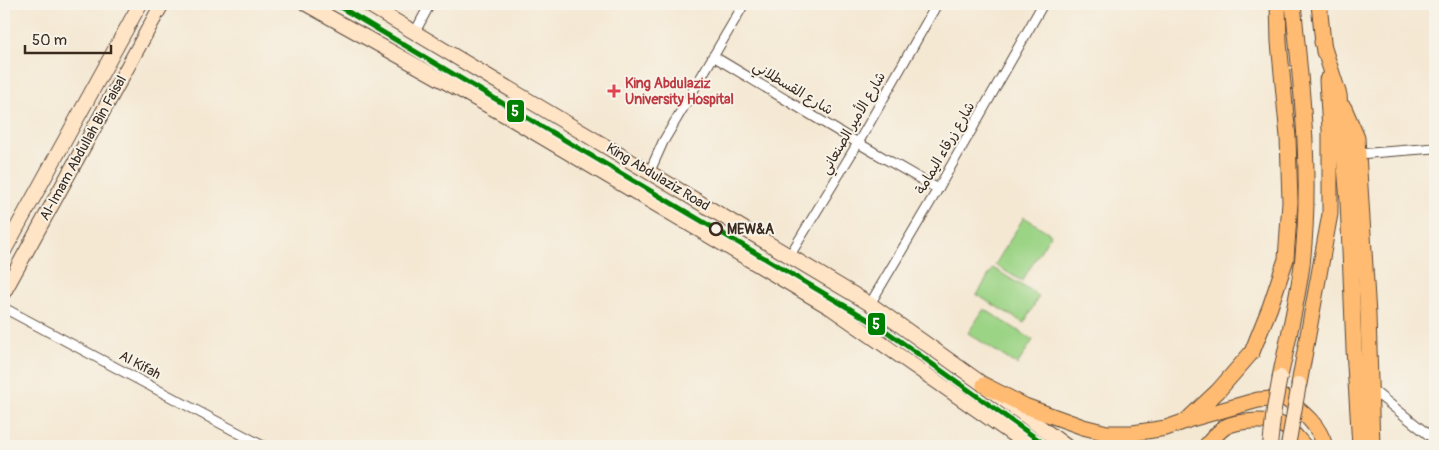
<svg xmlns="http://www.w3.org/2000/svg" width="1439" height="450" viewBox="0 0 1439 450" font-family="Pangolin,'Playpen Sans Arabic',sans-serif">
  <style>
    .green { fill: #9cd486; stroke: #6c7f52 }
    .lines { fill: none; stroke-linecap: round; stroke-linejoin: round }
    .street-casing { stroke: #574639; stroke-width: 11 }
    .secondary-casing { stroke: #574639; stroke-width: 16 }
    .primary-casing { stroke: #574639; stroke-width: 17 }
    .street { stroke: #fff; stroke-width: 9 }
    .secondary { stroke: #ffe4c6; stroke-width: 14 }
    .primary { stroke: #febb71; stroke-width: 15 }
    .secondary-bridge-casing { stroke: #574639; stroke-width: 16; stroke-linecap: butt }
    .secondary-bridge { stroke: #ffe4c6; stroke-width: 14 }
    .metro-1-casing { stroke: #f7f3e8; stroke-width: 9 }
    .metro-1 { stroke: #008000; stroke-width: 5 }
    .health-dot { fill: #e0444e; stroke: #f7f3e8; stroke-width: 2 }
    .stop-dot { fill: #f7f3e8; stroke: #3b2a1e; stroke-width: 2.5 }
    .labels { text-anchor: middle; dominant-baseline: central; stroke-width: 4; stroke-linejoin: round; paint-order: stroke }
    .health-label { font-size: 14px; font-weight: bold; fill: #be3a42; stroke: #f7f3e8; text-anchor: start }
    .street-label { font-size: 14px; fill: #3b2a1e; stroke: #f7f3e8 }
    .stop-label { font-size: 14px; font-weight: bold; fill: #3b2a1e; stroke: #f7f3e8; text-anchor: start }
    .line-badge { stroke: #f7f3e8; stroke-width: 2 }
    .badge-label { font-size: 14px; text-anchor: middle; font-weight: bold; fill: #fff }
  </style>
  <rect width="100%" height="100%" fill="#f7f3e8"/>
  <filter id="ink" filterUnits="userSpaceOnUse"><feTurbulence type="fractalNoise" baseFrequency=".02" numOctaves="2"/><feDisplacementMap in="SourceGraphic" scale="10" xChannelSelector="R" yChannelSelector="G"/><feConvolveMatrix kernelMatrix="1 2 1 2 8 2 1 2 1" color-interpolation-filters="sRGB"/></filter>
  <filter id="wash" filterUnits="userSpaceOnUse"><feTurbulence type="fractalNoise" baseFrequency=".0096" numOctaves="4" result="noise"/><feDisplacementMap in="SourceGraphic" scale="20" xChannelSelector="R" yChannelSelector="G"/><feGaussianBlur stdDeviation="1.12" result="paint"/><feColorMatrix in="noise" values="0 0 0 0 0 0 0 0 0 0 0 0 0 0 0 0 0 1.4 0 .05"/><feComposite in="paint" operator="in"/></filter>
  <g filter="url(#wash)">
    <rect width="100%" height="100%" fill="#f4e8d3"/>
    <!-- green -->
    <g class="green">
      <path d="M1024 217 1051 234 1022 281 995 265Z"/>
      <path d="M993 268 1039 296 1024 323 977 295Z"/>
      <path d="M984 309 1033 340 1017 365 968 333Z"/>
    </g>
  </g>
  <g filter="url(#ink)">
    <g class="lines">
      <!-- street casing -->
      <g class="street-casing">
        <g id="street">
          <path d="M415 32 430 4"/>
          <path d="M713 56 858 143 938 189"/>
          <path d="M1358 154 1435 148"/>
          <path d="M650 171 663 142 744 4"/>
          <path d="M790 255 858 143 937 4"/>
          <path d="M870 304 938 189 1043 4"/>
          <path d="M4 308 263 446"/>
          <path d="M1371 389 1435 440"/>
        </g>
      </g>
      <!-- secondary casing -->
      <g class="secondary-casing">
        <g id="secondary">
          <path d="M306 4 510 118 831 308 1029 446"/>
          <path d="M367 4 870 304 984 385 1066 446"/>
          <path d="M4 251 140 4"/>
          <path d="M4 292 162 4"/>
        </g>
      </g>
      <!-- primary casing -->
      <g class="primary-casing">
        <g id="primary">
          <path d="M1319 4 1324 52"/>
          <path d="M1322 42 1339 95 1348 201 1354 349 1360 446"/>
          <path d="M1344 108 1357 138 1368 315 1372 446"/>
          <path d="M1280 377C1288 340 1297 302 1302 265 1312 178 1302 90 1293 4"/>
          <path d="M1299 384 1330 214V130L1327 80"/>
          <path d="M984 385 1025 406 1083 427 1107 433H1133L1166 428 1186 421 1218 391 1252 352 1270 307 1286 259 1290 202 1288 137 1279 42 1278 4"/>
          <path d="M1191 419 1258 400 1285 398C1303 413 1318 423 1325 446"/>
          <path d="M1206 446C1212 439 1218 432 1225 427 1238 420 1269 419 1282 425 1291 429 1298 439 1304 446"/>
        </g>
      </g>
      <!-- street -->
      <use href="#street" class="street"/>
      <!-- secondary -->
      <use href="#secondary" class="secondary"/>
      <!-- primary -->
      <use href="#primary" class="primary"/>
      <!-- secondary-bridge casing -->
      <g class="secondary-bridge-casing">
        <g id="secondary-bridge">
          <path d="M1270 446 1274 409 1280 377"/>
          <path d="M1288 446 1299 384"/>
        </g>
      </g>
      <!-- secondary-bridge -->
      <use href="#secondary-bridge" class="secondary-bridge"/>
      <!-- metro-1 casing -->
      <g class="metro-1-casing">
        <path id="metro-1" d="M335 4 879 326 1047 446"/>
      </g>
      <!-- metro-1 -->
      <use href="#metro-1" class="metro-1"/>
    </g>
  </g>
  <!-- markers -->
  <path class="health-dot" d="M611.5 83.5h5v5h5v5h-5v5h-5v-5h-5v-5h5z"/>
  <circle class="stop-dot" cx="716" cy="229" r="6"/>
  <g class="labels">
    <!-- health labels -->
    <g class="health-label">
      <text x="625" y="83">King Abdulaziz<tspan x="625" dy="16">University Hospital</tspan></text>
    </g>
    <!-- street labels -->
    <g class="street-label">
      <text transform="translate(793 88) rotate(31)">شارع القسطلاني</text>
      <text transform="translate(853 123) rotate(-60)">شارع الأمير الصنعاني</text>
      <text transform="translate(83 148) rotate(-61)">Al-Imam Abdullah Bin Faisal</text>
      <text transform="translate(945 148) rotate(-60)">شارع زرقاء اليمامة</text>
      <text transform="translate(658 177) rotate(31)">King Abdulaziz Road</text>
      <text transform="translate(140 365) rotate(28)">Al Kifah</text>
    </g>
    <!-- stop labels -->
    <g class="stop-label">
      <text x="727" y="229">MEW&amp;A</text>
    </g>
  </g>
  <g class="line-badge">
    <rect x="506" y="99" width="19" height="24" rx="5" fill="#008000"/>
    <rect x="867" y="312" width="19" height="24" rx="5" fill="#008000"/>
  </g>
  <g class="badge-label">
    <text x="515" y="116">5</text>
    <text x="876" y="329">5</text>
  </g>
  <!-- margin -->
  <rect width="1439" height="450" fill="none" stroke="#f7f3e8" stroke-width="20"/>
  <!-- scale -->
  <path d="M25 45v8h86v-8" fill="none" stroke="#3b2a1e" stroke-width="2.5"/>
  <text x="32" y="45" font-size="15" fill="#3b2a1e" stroke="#f7f3e8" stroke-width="4" paint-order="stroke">50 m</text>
</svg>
